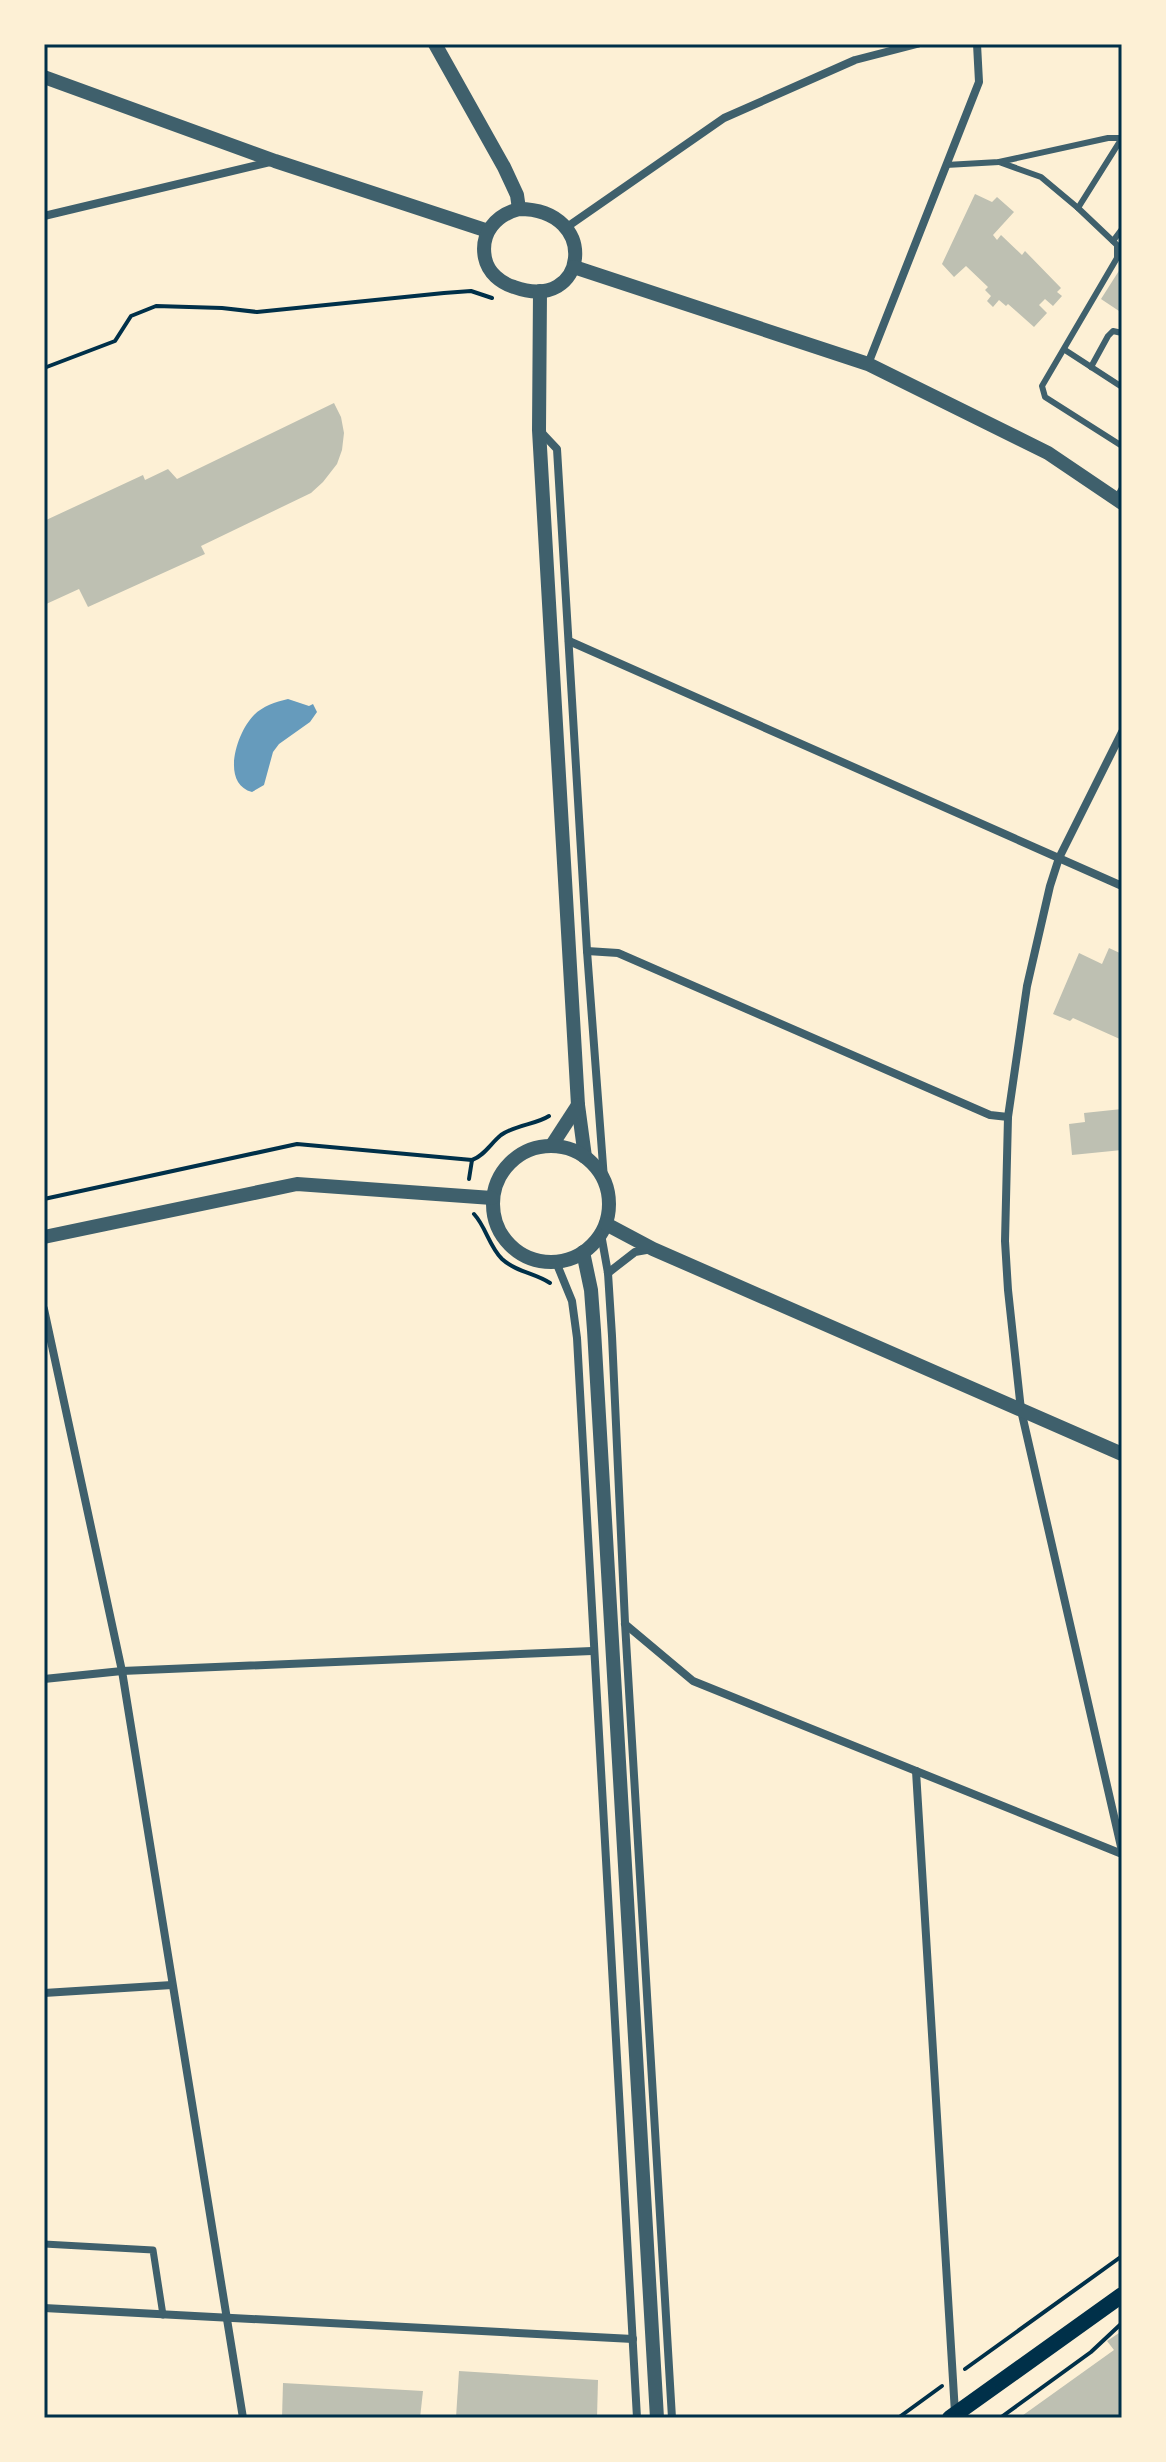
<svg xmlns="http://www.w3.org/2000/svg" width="1166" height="2462" viewBox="0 0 1166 2462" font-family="'Fira Sans Condensed',sans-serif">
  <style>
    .water { fill: #669bbc }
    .building { fill: #bec0b2 }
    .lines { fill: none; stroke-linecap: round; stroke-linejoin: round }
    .path { stroke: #003049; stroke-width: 4 }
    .service { stroke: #3f606c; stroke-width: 6 }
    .pedestrian { stroke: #3f606c; stroke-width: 7 }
    .minor { stroke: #3f606c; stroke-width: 8 }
    .tertiary { stroke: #3f606c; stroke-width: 14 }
    .secondary { stroke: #003049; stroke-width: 16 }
    .neatline { fill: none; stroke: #003049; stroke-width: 3 }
  </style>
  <rect width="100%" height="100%" fill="#fdf0d5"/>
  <!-- water -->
  <path class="water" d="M288 699 309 706 313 704 317 712 310 722 279 744 273 752 264 785 252 792C220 783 237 732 254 715 263 706 275 702 288 699Z"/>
  <!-- building -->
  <g class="building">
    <path d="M975 194 992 202 997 197 1014 212 993 235 997 240 1001 235 1022 255 1025 251 1061 288 1057 292 1062 296 1053 306 1045 299 1039 305 1047 313 1034 327 1008 304 1006 306 999 300 993 307 987 301 991 296 985 290 988 287 966 266 954 277 942 264Z"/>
    <path d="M1122 266V313L1101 299Z"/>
    <path d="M334 403 341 417 344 433 342 450 337 464 323 482 311 493 201 546 205 554 88 607 79 589 44 605V521L143 475 145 480 168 469 177 479Z"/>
    <path d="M1109 948 1122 954V1040L1073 1018 1070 1021 1053 1014 1079 953 1102 964Z"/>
    <path d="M1122 1109V1150L1072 1155 1069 1124 1085 1122 1084 1113Z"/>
    <path d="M1122 2331V2418H1019L1114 2350 1107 2341Z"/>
    <path d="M459 2371 598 2380 597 2418H456Z"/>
    <path d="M283 2383 423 2391 420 2418H282Z"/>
  </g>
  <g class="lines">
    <!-- path -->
    <g class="path">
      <path d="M44 368 115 341 131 316 156 306 222 308 257 312 444 293 471 291 492 298"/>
      <path d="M469 1179 472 1160"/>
      <path d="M44 1199 297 1144 472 1160C484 1156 491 1143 501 1135 517 1124 535 1125 549 1116"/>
      <path d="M474 1214C486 1227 489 1246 502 1259 516 1272 535 1273 550 1283"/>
      <path d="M965 2369 1122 2256"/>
      <path d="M898 2418 942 2386"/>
      <path d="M1000 2418 1091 2352 1122 2323"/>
    </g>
    <!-- service -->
    <g class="service">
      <path d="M999 162 1041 177 1078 208 1117 245V258L1042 386 1045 397 1122 446"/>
      <path d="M946 165 999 162 1108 138H1122"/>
      <path d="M1078 208 1122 138"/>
      <path d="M1113 241 1122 229"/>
      <path d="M1065 350 1122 387"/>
      <path d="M1091 367 1108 336 1113 331 1122 333"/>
      <path d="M1116 499 1122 488"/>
    </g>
    <!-- pedestrian -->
    <path class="pedestrian" d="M44 2244 153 2250 163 2315"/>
    <!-- minor -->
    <g class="minor">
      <path d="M44 216 270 162"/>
      <path d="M567 227 724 118 855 60 917 44"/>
      <path d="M868 364 979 82 977 44"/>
      <path d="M541 432 557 449 587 951 604 1179"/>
      <path d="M569 641 1122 886"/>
      <path d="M1122 732 1059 858 1050 886 1027 986 1008 1117 1005 1241 1008 1290 1021 1410 1122 1851"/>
      <path d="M587 951 618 953 990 1115 1008 1117"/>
      <path d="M601 1234 608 1273 612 1336 625 1623 672 2418"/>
      <path d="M556 1262 572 1301 577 1338 637 2418"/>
      <path d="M608 1273 635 1252 652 1249"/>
      <path d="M44 1309 122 1671 243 2418"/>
      <path d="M625 1624 693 1681 1122 1854"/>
      <path d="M44 1679 122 1671 592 1651"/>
      <path d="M916 1771 955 2413"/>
      <path d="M44 1993 172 1985"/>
      <path d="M44 2308 633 2339"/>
    </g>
    <!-- tertiary -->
    <g class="tertiary">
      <path d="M435 44 504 167 517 195 519 209"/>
      <path d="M44 77 275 161 488 231"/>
      <path d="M519 209C601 209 588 314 514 287 501 283 488 273 485 258 480 233 496 215 519 209Z"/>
      <path d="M574 267 868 364 1048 453 1122 503"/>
      <path d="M540 291 539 430 578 1105 585 1157"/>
      <path d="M552 1145 578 1105"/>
      <circle cx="551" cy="1204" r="58"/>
      <path d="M606 1224 653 1249 1122 1454"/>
      <path d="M44 1237 297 1184 492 1198"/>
      <path d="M583 1252 591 1290 594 1330 657 2418"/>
    </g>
    <!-- secondary -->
    <path class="secondary" d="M950 2418 1122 2295"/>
  </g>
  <!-- border -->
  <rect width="1166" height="2462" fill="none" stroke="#fdf0d5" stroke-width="92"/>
  <rect x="46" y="46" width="1074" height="2370" class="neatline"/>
</svg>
